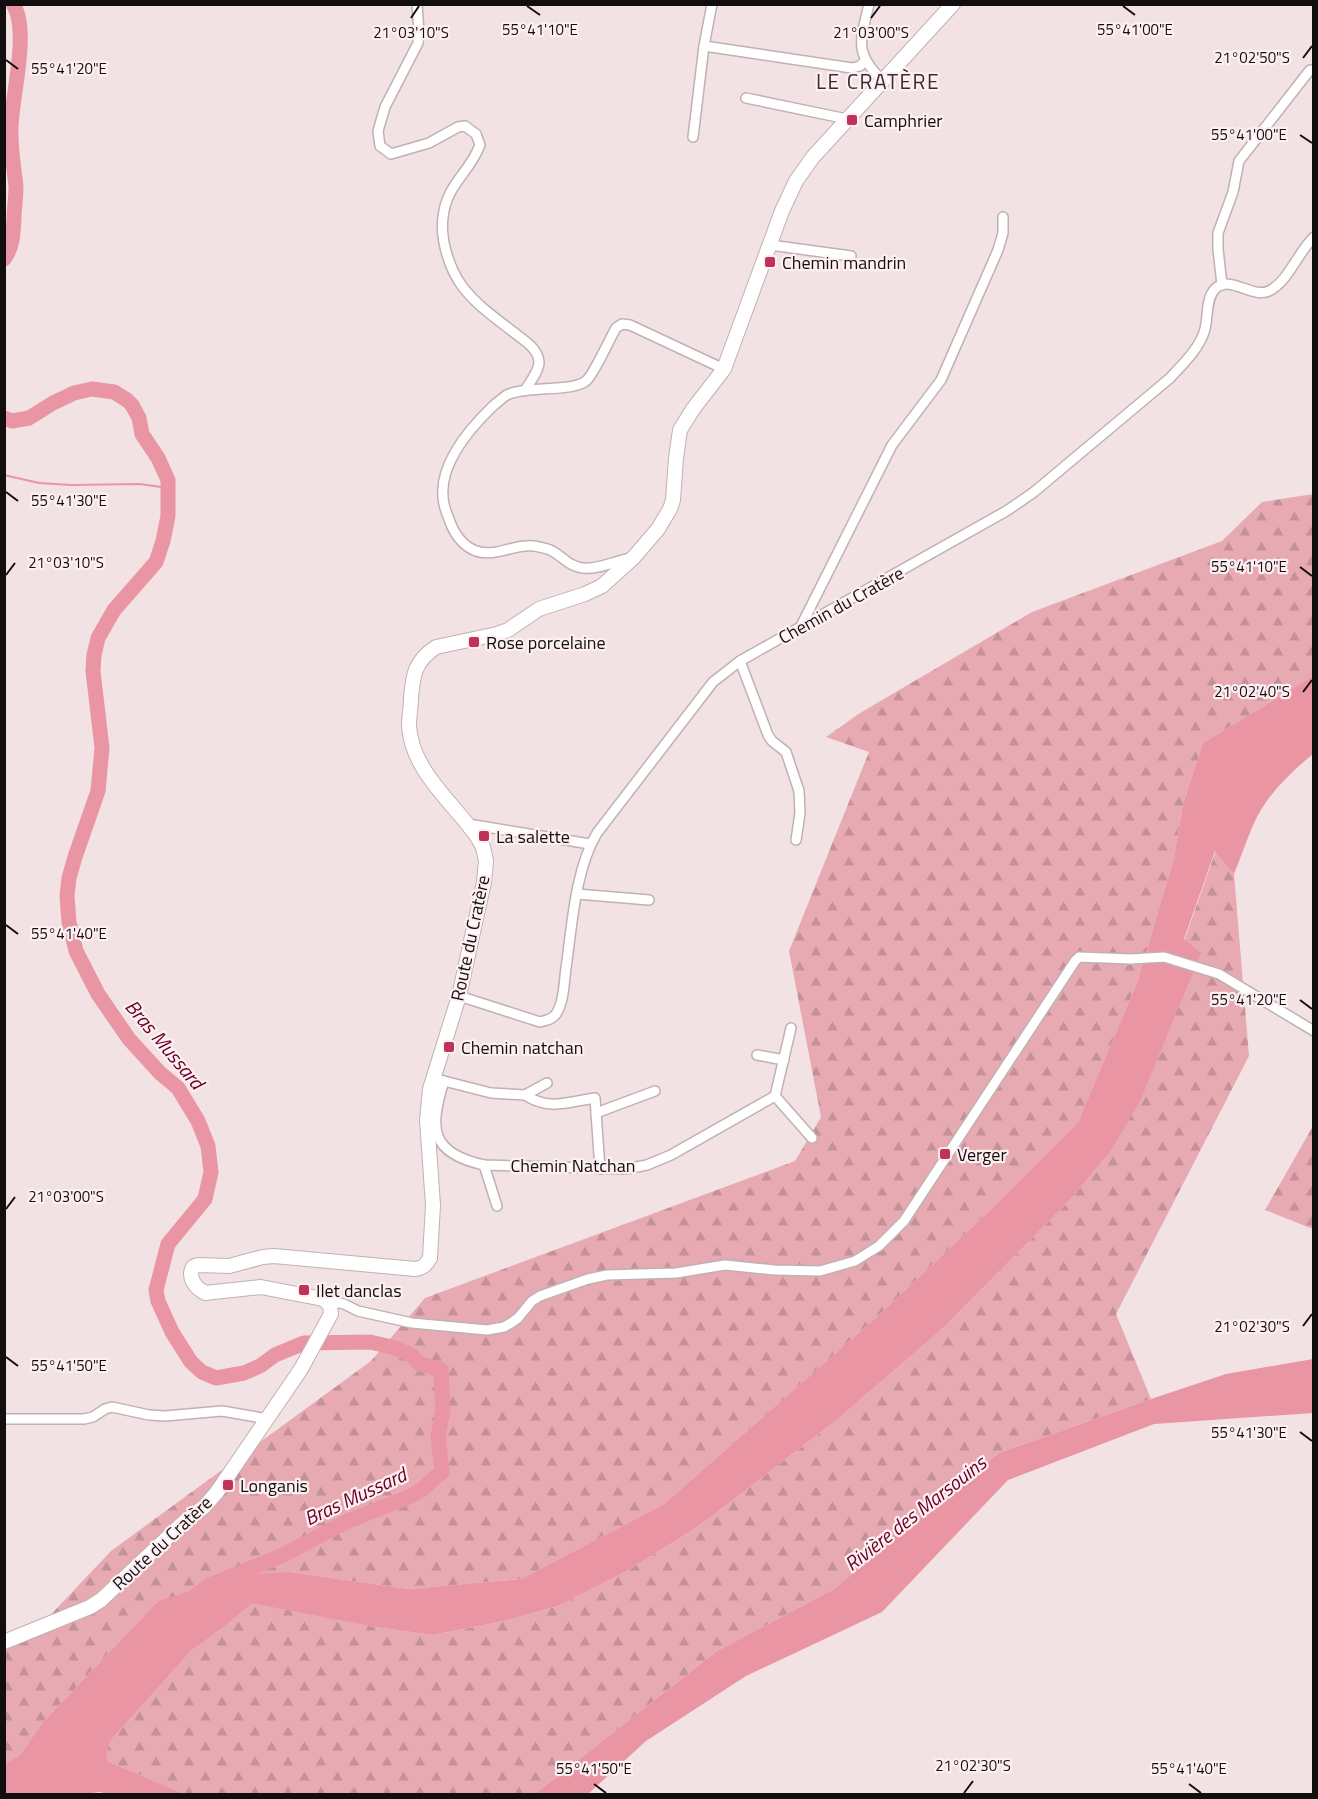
<svg xmlns="http://www.w3.org/2000/svg" width="1318" height="1799" viewBox="0 0 1318 1799" font-family="'Titillium Web',sans-serif">
  <style>
    .forest { fill: url(#forest-firs) }
    .water { fill: #ea95a3 }
    .lines { fill: none; stroke-linecap: round; stroke-linejoin: round }
    .stream { stroke: #ea95a3; stroke-width: 2 }
    .river { stroke: #ea95a3; stroke-width: 15 }
    .street-casing { stroke: #c0b1b2; stroke-width: 12 }
    .secondary-casing { stroke: #c0b1b2; stroke-width: 16 }
    .street { stroke: #fff; stroke-width: 9 }
    .secondary { stroke: #fff; stroke-width: 14 }
    .ticks { fill: none; stroke: #130e0e; stroke-width: 2 }
    .poi-dot { fill: #c13259; stroke: #fef0f2; stroke-width: 2 }
    .labels { text-anchor: middle; dominant-baseline: central; stroke-width: 4.5; stroke-linejoin: round; paint-order: stroke }
    .poi-label { font-size: 18px; fill: #130e0e; stroke: #fef0f2; text-anchor: start }
    .street-label { font-size: 18px; fill: #130e0e; stroke: #fef0f2 }
    .water-label { font-size: 20px; font-style: italic; fill: #680026; stroke: #fef0f2 }
    .quarter-label { font-size: 21px; letter-spacing: 1.5px; fill: #372b2d; stroke: #fef0f2 }
    .ticks-label { font-size: 15px; text-anchor: middle; fill: #130e0e; stroke: #fef0f2; stroke-width: 4.5; stroke-linejoin: round; paint-order: stroke }
  </style>
  <defs>
    <pattern id="forest-firs" width="22" height="20" patternUnits="userSpaceOnUse" patternTransform="scale(1.5)"><rect width="22" height="20" fill="#e7aab2"/><path d="M5 1l3.5 6h-7zM16 11l3.5 6h-7z" fill="#c59198"/></pattern>
  </defs>
  <rect width="100%" height="100%" fill="#f3e2e4"/>
  <!-- forest -->
  <g class="forest">
    <path d="M1313 494V676L1203 743 1183 804 1174 858 1137 983 1078 1122 987 1213 879 1315 664 1504 521 1579 409 1589 290 1572 158 1601 43 1722 20 1755 5 1764V1645L41 1625 111 1551 371 1361 425 1298 795 1161 821 1117 789 951 869 752 826 737 860 713 1032 612 1222 541 1262 502Z"/>
    <path d="M1216 850 1234 874 1249 1056 1116 1314 1151 1399 999 1453 834 1589 717 1651 535 1794H185L109 1762C104 1754 108 1747 112 1739L191 1651 224 1627 252 1602 375 1627 433 1635 504 1621 558 1606 625 1572 699 1526 834 1422 941 1330 1071 1199 1110 1152Z"/>
    <path d="M1313 1126V1229L1265 1210Z"/>
  </g>
  <!-- water -->
  <g class="water">
    <path d="M1313 676V754C1292 771 1270 792 1257 817 1248 835 1242 855 1234 874L1215 851 1184 939 1201 953 1140 1101 1110 1152 1071 1199 941 1330 834 1422 699 1526 625 1572 558 1606 504 1621 433 1635 375 1627 252 1603 224 1627 191 1651 112 1739C108 1747 104 1754 109 1762L185 1794H106L100 1792 84 1794H5V1764L20 1755 43 1722 158 1601 243 1575 290 1572 409 1589 521 1579 664 1504 879 1315 987 1213 1078 1122 1137 983 1174 858 1183 804 1203 743Z"/>
    <path d="M1313 1359V1413L1154 1424 1008 1480 882 1612 746 1676 646 1741 588 1794H535L717 1651 834 1589 999 1453 1151 1399 1226 1374Z"/>
  </g>
  <g class="lines">
    <!-- stream -->
    <path class="stream" d="M4 475 39 483 71 485 140 484 168 488"/>
    <!-- river -->
    <g class="river">
      <path d="M4 259C13 247 13 234 14 219 14 208 16 198 16 187 14 167 10 147 11 127 12 95 30 30 13 4"/>
      <path d="M4 418 12 421 29 418 53 403 74 393 92 389 114 392 127 400 132 405 139 418 142 434 158 458 168 480V516L163 541 156 562 114 610 98 638 94 655 93 671 102 748 98 791 75 857 69 878 67 896 69 922 76 951 98 994 129 1039 160 1073 178 1088 198 1121 208 1146 211 1172 205 1199 168 1244 156 1290 158 1301 172 1332 191 1362 202 1372 216 1378 244 1373 260 1366 275 1355 304 1343 370 1342 392 1347 411 1355 418 1363 441 1370 443 1410 438 1436 442 1472 421 1490 409 1497 348 1521 281 1556 210 1585 195 1596"/>
    </g>
    <!-- street casing -->
    <g class="street-casing">
      <g id="street">
        <path d="M417 4 419 33 418 43 385 107 378 131 380 146 391 154 429 143 458 127 465 126 476 134 480 145C469 174 447 183 443 217 440 239 449 268 462 286 476 305 498 320 516 334 526 342 538 349 539 362 539 371 530 382 525 390"/>
        <path d="M869 4C861 40 853 52 882 80"/>
        <path d="M704 46 852 68 860 66 865 61"/>
        <path d="M746 98 847 119"/>
        <path d="M693 137 704 46 712 4"/>
        <path d="M770 245 851 256"/>
        <path d="M1222 285 1218 249V233L1233 192 1239 161 1306 75 1310 70H1314"/>
        <path d="M632 558C616 560 599 570 583 568 570 567 563 557 552 551 547 548 540 547 534 546 515 543 496 558 476 551 463 546 455 535 450 522 448 516 445 510 444 504 436 467 468 430 493 406 497 403 502 398 507 395 527 385 574 393 587 380 595 372 609 340 616 328L622 324 630 325 724 369"/>
        <path d="M801 626 892 445 941 380 998 250 1003 233V217"/>
        <path d="M740 661 768 735 772 741 786 752 799 791 800 813 796 840"/>
        <path d="M471 827 474 825 590 844"/>
        <path d="M577 894 649 900"/>
        <path d="M459 996 540 1022C546 1020 552 1020 556 1014 564 1002 564 982 566 968 572 926 575 870 597 833L713 682 740 661 1008 510 1034 492 1170 378C1183 364 1200 348 1205 329 1208 317 1206 298 1215 289 1230 274 1252 299 1269 291 1288 282 1298 252 1314 237"/>
        <path d="M757 1055 784 1060"/>
        <path d="M440 1080 491 1093 525 1095 547 1083"/>
        <path d="M444 1081C429 1129 430 1153 484 1165L626 1169 647 1165 671 1155 775 1096 812 1138"/>
        <path d="M525 1095C550 1111 567 1102 595 1098L600 1169"/>
        <path d="M775 1096 791 1028"/>
        <path d="M596 1113 655 1091"/>
        <path d="M484 1165 497 1206"/>
        <path d="M330 1305 335 1302 344 1304 358 1311 412 1323 487 1330 504 1327 511 1323 518 1318 532 1301 540 1296 588 1279 607 1275 676 1273 725 1265 775 1270 820 1271 855 1261 879 1246 904 1221 1075 961 1079 957 1131 959 1164 957 1219 974 1314 1031"/>
        <path d="M4 1419H84L93 1417 105 1409 112 1407 149 1415 165 1416 222 1411 268 1419"/>
      </g>
    </g>
    <!-- secondary casing -->
    <g class="secondary-casing">
      <path id="secondary" d="M4 1642 90 1607 101 1600 183 1523 205 1506 217 1492 301 1369 331 1314 330 1305 323 1299 261 1287 205 1293C196 1288 187 1278 193 1267L198 1265 229 1266 263 1257 274 1256 415 1269C423 1268 426 1265 430 1258L433 1205 427 1120 430 1089 459 996 484 882 486 861 483 847 478 838C454 803 412 772 409 726 409 717 411 707 411 698 413 674 415 661 436 647L497 634 508 630 539 609 585 594 602 586 634 557 658 529 670 509 673 500 676 458 680 430 693 409 724 369 782 211 796 181 813 157 953 4"/>
    </g>
    <!-- street -->
    <use href="#street" class="street"/>
    <!-- secondary -->
    <use href="#secondary" class="secondary"/>
  </g>
  <!-- ticks -->
  <path class="ticks" d="M527 6 540 15M1123 6 1135 15M411 18 419 6M871 18 880 6M1303 58 1312 46M6 60 18 69M1300 135 1312 143M6 492 18 501M1300 567 1312 576M6 575 15 563M1303 692 1312 680M6 925 18 934M1300 1000 1312 1009M6 1209 15 1197M1303 1326 1312 1314M6 1357 18 1366M1300 1432 1312 1441M594 1784 606 1793M1189 1784 1201 1793M964 1793 973 1781"/>
  <!-- markers -->
  <g class="poi-dot">
    <rect x="846" y="114" width="12" height="12" rx="3"/>
    <rect x="764" y="256" width="12" height="12" rx="3"/>
    <rect x="468" y="636" width="12" height="12" rx="3"/>
    <rect x="478" y="830" width="12" height="12" rx="3"/>
    <rect x="443" y="1041" width="12" height="12" rx="3"/>
    <rect x="939" y="1148" width="12" height="12" rx="3"/>
    <rect x="298" y="1284" width="12" height="12" rx="3"/>
    <rect x="222" y="1479" width="12" height="12" rx="3"/>
  </g>
  <g class="labels">
    <!-- poi labels -->
    <g class="poi-label">
      <text x="864" y="120">Camphrier</text>
      <text x="782" y="262">Chemin mandrin</text>
      <text x="486" y="642">Rose porcelaine</text>
      <text x="496" y="836">La salette</text>
      <text x="461" y="1047">Chemin natchan</text>
      <text x="957" y="1154">Verger</text>
      <text x="316" y="1290">Ilet danclas</text>
      <text x="240" y="1485">Longanis</text>
    </g>
    <!-- street labels -->
    <g class="street-label">
      <text transform="translate(841 605) rotate(-29)">Chemin du Cratère</text>
      <text transform="translate(470 938) rotate(-78)">Route du Cratère</text>
      <text x="573" y="1165">Chemin Natchan</text>
      <text transform="translate(162 1543) rotate(-43)">Route du Cratère</text>
    </g>
    <!-- water labels -->
    <g class="water-label">
      <text transform="translate(165 1044) rotate(50)">Bras Mussard</text>
      <text transform="translate(355 1496) rotate(-25)">Bras Mussard</text>
      <text transform="translate(915 1513) rotate(-38)">Rivière des Marsouins</text>
    </g>
    <!-- quarter labels -->
    <g class="quarter-label">
      <text x="878" y="81">LE CRATÈRE</text>
    </g>
  </g>
  <g class="ticks-label">
    <text x="540" y="35">55°41'10"E</text>
    <text x="1135" y="35">55°41'00"E</text>
    <text x="411" y="38">21°03'10"S</text>
    <text x="871" y="38">21°03'00"S</text>
    <text x="1252" y="63">21°02'50"S</text>
    <text x="69" y="74">55°41'20"E</text>
    <text x="1249" y="140">55°41'00"E</text>
    <text x="69" y="506">55°41'30"E</text>
    <text x="66" y="568">21°03'10"S</text>
    <text x="1249" y="572">55°41'10"E</text>
    <text x="1252" y="697">21°02'40"S</text>
    <text x="69" y="939">55°41'40"E</text>
    <text x="1249" y="1005">55°41'20"E</text>
    <text x="66" y="1202">21°03'00"S</text>
    <text x="1252" y="1332">21°02'30"S</text>
    <text x="69" y="1371">55°41'50"E</text>
    <text x="1249" y="1438">55°41'30"E</text>
    <text x="973" y="1771">21°02'30"S</text>
    <text x="594" y="1774">55°41'50"E</text>
    <text x="1189" y="1774">55°41'40"E</text>
  </g>
  <!-- border -->
  <rect width="1318" height="1799" fill="none" stroke="#130e0e" stroke-width="12"/>
</svg>
